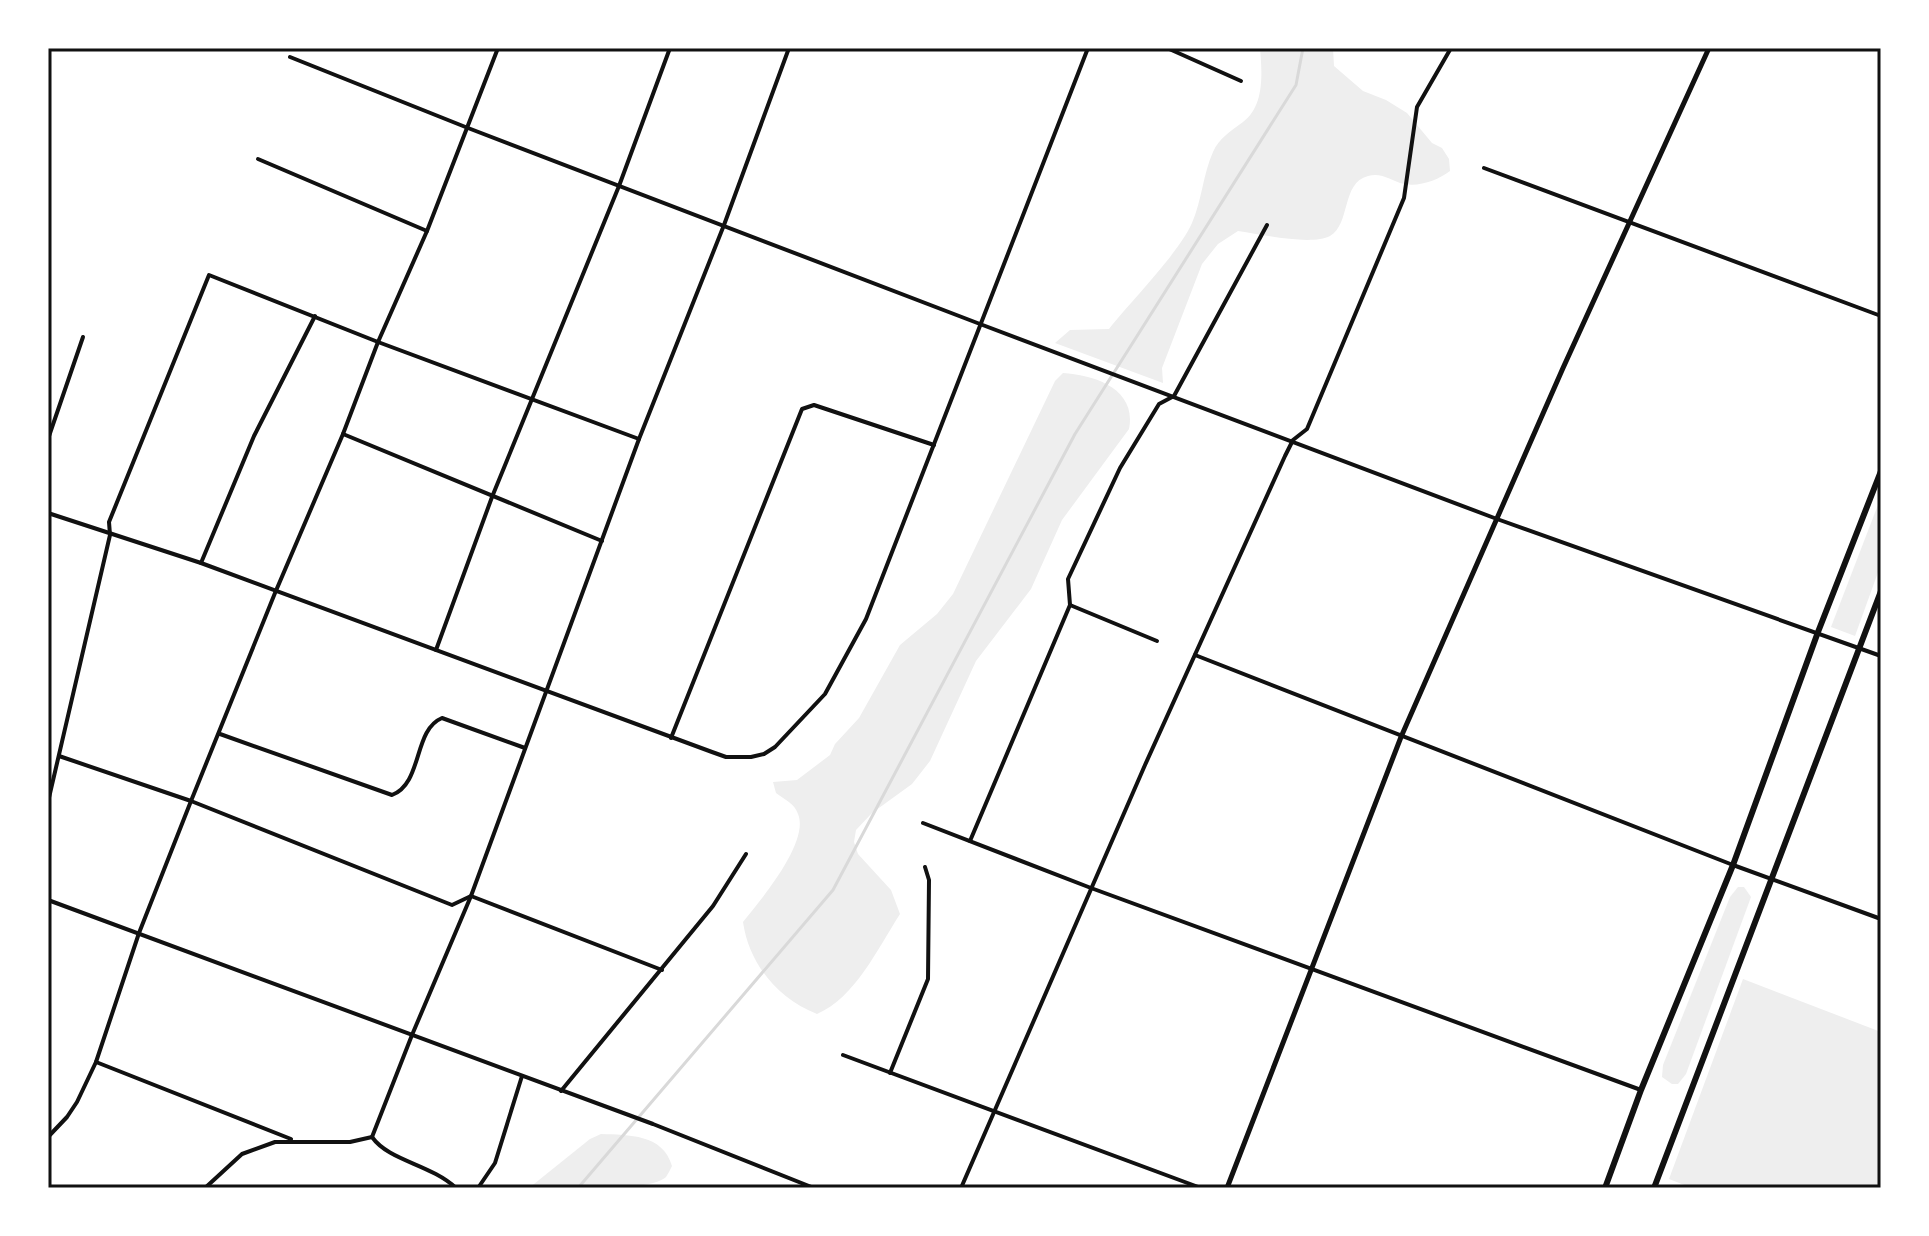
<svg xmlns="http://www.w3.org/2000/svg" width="1929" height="1236" viewBox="0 0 1929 1236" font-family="'Sofia Sans Condensed',sans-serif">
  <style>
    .green { fill: #eee }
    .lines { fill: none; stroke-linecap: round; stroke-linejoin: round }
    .stream { stroke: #d9d9d9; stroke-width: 3 }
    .minor { stroke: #111; stroke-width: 4 }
    .tertiary { stroke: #111; stroke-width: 5 }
    .secondary { stroke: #111; stroke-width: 6 }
    .neatline { fill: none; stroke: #111; stroke-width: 3 }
  </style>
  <rect width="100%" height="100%" fill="#fff"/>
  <!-- green -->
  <g class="green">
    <path d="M1260 48H1333L1334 66 1363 91 1386 100 1407 113 1432 143 1442 148 1449 159 1450 171C1438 180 1420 187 1404 184 1391 181 1382 172 1368 176 1341 183 1351 224 1330 236 1311 246 1260 234 1238 231L1218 244 1202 264 1162 368 1163 383 1055 343 1070 330 1109 329C1132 300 1178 254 1192 223 1202 200 1203 174 1213 152 1219 138 1231 131 1243 122 1265 106 1262 72 1260 48Z"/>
    <path d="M1063 373C1095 375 1137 389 1129 429L1062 520 1031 589 976 661 930 761 912 784 872 813 856 830 854 842 858 854 891 890 900 914C878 948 855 998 817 1014 778 999 749 964 743 922 760 901 810 842 798 814 795 804 784 799 776 793L773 782 797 780 830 755 835 744 859 718 900 645 937 614 953 594 1055 381Z"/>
    <path d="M1881 497V564L1855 636 1831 627Z"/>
    <path d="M1738 887H1744L1751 897 1686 1074 1678 1084H1672L1662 1077 1663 1065 1730 897Z"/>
    <path d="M1743 979 1881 1032V1188H1692L1669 1179Z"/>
    <path d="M601 1134C629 1135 663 1134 672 1166 670 1170 668 1174 666 1177 649 1193 554 1188 529 1188L590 1139Z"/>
  </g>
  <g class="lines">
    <!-- stream -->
    <path class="stream" d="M578 1188 833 890 1075 434 1296 85 1303 48"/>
    <!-- minor -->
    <g class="minor">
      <path d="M1167 48 1241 81"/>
      <path d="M290 57 468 128 980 324 1497 519 1881 656"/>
      <path d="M258 159 427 231"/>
      <path d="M1484 168 1881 316"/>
      <path d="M343 434 602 541"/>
      <path d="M48 439 83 337"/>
      <path d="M48 513 201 563 712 752 726 757H751L764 754 775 747 825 694 866 619 1088 48"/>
      <path d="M201 563 254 436 315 316"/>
      <path d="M1070 605 1157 641"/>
      <path d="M436 650 492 497 619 186 670 48"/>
      <path d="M1195 655 1733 865 1881 919"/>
      <path d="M220 734 392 795C423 783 413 730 442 718L525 748"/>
      <path d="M671 738 802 409 814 405 934 445"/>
      <path d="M59 756 191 801 452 905 471 896 662 970"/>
      <path d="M48 802 110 535 109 522 209 275 378 342 639 439"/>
      <path d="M923 823 1091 888 1641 1090"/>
      <path d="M970 841 1070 605 1068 579 1120 468 1159 404 1174 396 1267 225"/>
      <path d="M48 900 653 1124 814 1188"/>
      <path d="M843 1055 1201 1188"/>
      <path d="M96 1062 291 1139"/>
      <path d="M890 1073 928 979 929 880 925 867"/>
      <path d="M561 1091 713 906 746 854"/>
      <path d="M48 1137 67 1117 77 1102 96 1062 139 933 191 801 275 593 343 434 378 342 427 231 498 48"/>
      <path d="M372 1137C389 1161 430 1164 456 1188"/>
      <path d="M205 1188 242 1154 275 1142H350L372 1137 412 1035 471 896 639 439 724 225 789 48"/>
      <path d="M478 1188 495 1163 522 1076"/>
      <path d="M961 1188 1145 765 1285 456 1293 440 1307 429 1404 198 1417 107 1451 48"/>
    </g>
    <!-- tertiary -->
    <path class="tertiary" d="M1227 1188 1401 737 1563 368 1709 48"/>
    <!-- secondary -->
    <g class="secondary">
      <path d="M1605 1188 1641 1090 1733 865 1818 632 1881 471"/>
      <path d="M1654 1188 1881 591"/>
    </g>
  </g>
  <!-- border -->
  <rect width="1929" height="1236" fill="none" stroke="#ffffff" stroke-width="100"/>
  <rect x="50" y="50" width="1829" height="1136" class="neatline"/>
</svg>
